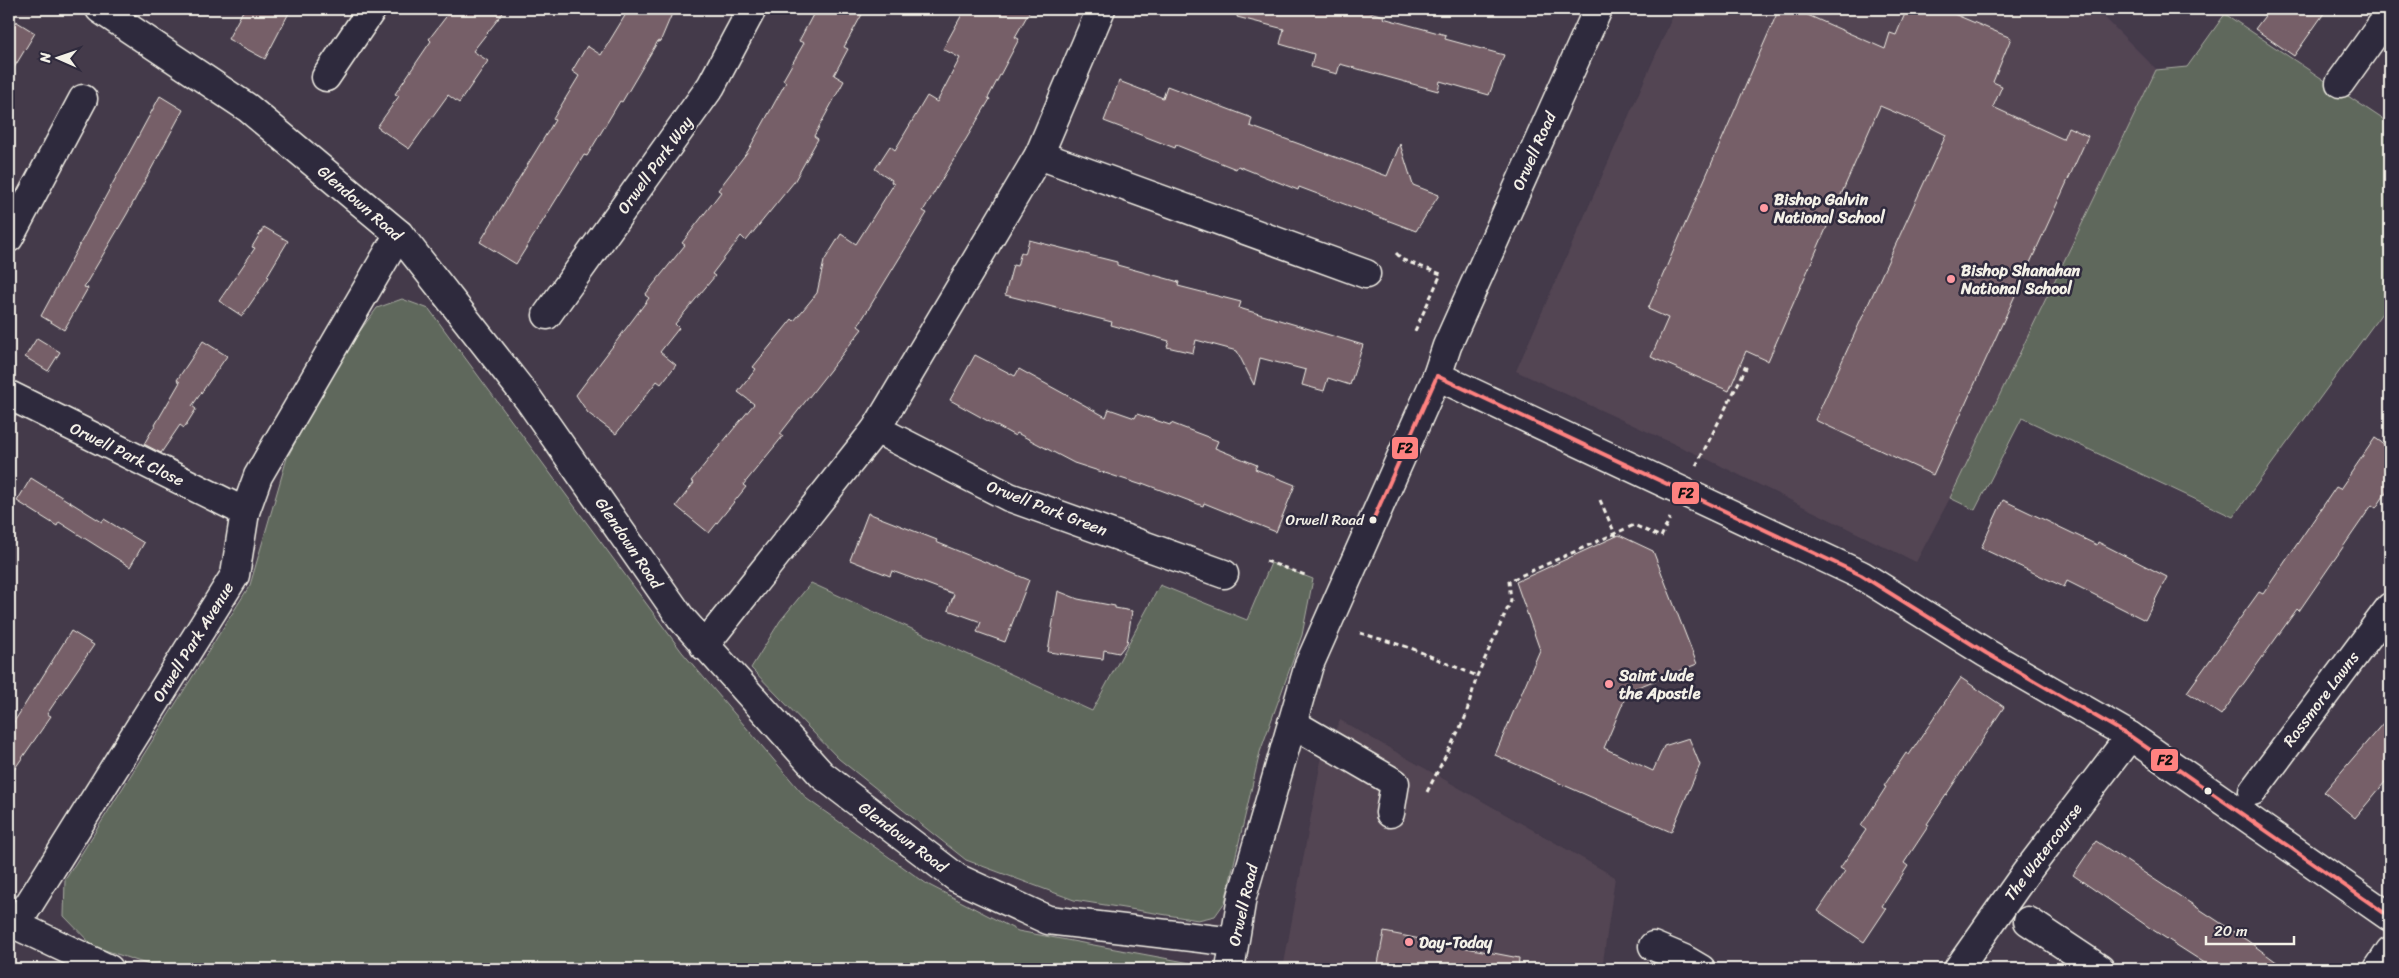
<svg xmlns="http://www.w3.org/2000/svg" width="2399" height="978" viewBox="0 0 2399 978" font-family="Sriracha,sans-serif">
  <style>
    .built { fill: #534553 }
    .green { fill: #5e675b; stroke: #a9aca2 }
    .building { fill: #765e68; stroke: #f4f1e8 }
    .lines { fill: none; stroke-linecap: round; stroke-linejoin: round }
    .minor-casing { stroke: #f4f1e8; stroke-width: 31 }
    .path { stroke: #f4f1e8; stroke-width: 3; stroke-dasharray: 5 4; stroke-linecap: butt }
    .minor { stroke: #2f2a3d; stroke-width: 28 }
    .bus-1-casing { stroke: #2f2a3d; stroke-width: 8 }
    .bus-1 { stroke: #ff8280; stroke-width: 4 }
    .poi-dot { fill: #ff9aa2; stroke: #2f2a3d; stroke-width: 2 }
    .bus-dot { fill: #f4f1e8; stroke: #2f2a3d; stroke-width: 2 }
    .labels { text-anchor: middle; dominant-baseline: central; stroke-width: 5; stroke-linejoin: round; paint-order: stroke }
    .bus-label { font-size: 15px; fill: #f4f1e8; stroke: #2f2a3d; text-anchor: end }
    .street-label { font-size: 16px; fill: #f4f1e8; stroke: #2f2a3d }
    .poi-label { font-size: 16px; font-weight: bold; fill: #f4f1e8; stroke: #2f2a3d; text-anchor: start }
    .line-badge { stroke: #2f2a3d; stroke-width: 2 }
    .pale-badge-label { font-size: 14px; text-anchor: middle; font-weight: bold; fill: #111 }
  </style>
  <rect width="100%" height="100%" fill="#443a4a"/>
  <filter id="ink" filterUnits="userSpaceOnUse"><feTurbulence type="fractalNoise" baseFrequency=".02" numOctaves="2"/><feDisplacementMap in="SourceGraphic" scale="10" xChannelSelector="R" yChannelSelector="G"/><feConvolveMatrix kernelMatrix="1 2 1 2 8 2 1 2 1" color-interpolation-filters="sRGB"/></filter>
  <g filter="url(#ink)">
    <!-- built -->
    <g class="built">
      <path d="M1676 9H2096L2157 70 2187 67 2225 14 2390 124V302L2233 517 2022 418 1975 510 1950 498 1916 562 1709 460 1516 371Z"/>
      <path d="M1340 720 1615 877 1602 969H1283L1321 761Z"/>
    </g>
    <!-- green -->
    <g class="green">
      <path d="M2225 14 2390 124V302L2233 517 2022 418 1975 510 1950 498 2156 70 2187 67Z"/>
      <path d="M402 299 429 309 682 652 807 799 927 884 1018 931 1196 964 1199 969H161L93 946 64 916 65 880 250 585 287 458 339 359 377 308Z"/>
      <path d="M1271 563 1313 579 1302 635 1260 752 1225 902 1215 916 1198 920 1074 900 966 860 839 759 751 668 780 621 811 583 1092 711 1160 585 1247 620Z"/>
    </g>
    <!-- building -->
    <g class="building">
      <path d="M244 9H291L265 59 228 39Z"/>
      <path d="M452 9H506L473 51 488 61 459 103 448 95 409 149 377 127 399 96 395 94 431 41 429 39Z"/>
      <path d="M629 9H674L660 42 658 41 622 102 620 101 587 156 584 155 516 264 480 242 555 120 553 119 579 76 572 71 587 46 601 55Z"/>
      <path d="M816 9H865L844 47 848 49 834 75 844 81 814 136 818 139 794 182 746 241 741 236 712 274 715 276 675 324 679 328 660 352 676 365 661 384 657 381 616 434 588 413 576 395 649 298 645 295 685 245 682 243 721 192 718 190 748 151 786 82 783 80 804 43 799 41Z"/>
      <path d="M965 9H1031L1015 37 1019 39 988 98 990 99 923 211 927 213 858 326 862 329 780 434 783 436 743 485 746 487 709 533 676 506 694 483 691 481 754 404 738 392 756 369 753 367 792 319 794 321 817 293 824 261 841 234 856 244 894 184 891 182 892 180 875 169 890 146 895 150 927 96 937 102 960 58 943 49Z"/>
      <path d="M1238 9H1358L1384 16 1383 18 1446 35 1445 39 1504 55 1489 95 1440 81 1438 91 1340 64 1337 74 1311 67 1314 54 1280 44 1284 29 1237 17Z"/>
      <path d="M1779 9H1794L1885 49 1890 33 1896 35 1907 9H1942L2011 38 1993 82 2002 86 1993 107 2063 139 2068 127 2088 136 1933 475 1815 420 1946 135 1930 127 1880 106 1768 361 1746 351 1729 391 1651 357 1668 318 1648 309Z"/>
      <path d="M2270 9H2327L2294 56 2255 29Z"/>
      <path d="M9 17 35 33 9 76Z"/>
      <path d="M1119 81 1163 98 1167 86 1252 118 1250 126 1387 176 1400 144 1413 185 1439 195 1416 231 1299 187 1298 190 1238 166 1236 169 1176 145 1175 148 1104 121Z"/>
      <path d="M160 96 183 110 127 214 84 287 88 288 64 330 41 316Z"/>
      <path d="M264 227 288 241 267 276 269 277 242 316 219 301 255 248 252 247Z"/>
      <path d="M1029 240 1117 262V265L1179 282 1178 286 1241 302 1239 308 1363 345 1350 385 1328 378 1324 391 1302 385 1306 370 1260 358 1254 385 1237 351 1196 340 1193 353 1167 347 1169 341 1111 325 1112 322 1005 295 1013 265 1017 266 1021 252 1025 254Z"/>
      <path d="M37 338 60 352 48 371 25 357Z"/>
      <path d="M203 341 227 356 192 406 196 409 184 428 180 425 161 453 144 444 180 382 177 380Z"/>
      <path d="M975 355 1015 376 1019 369 1106 417 1109 409 1135 418 1137 414 1170 425 1171 423 1218 441 1215 448 1257 465 1255 469 1295 485 1276 532 1204 503 1203 506 1142 483V485L1074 463 1017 433 1015 436 950 400Z"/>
      <path d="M2375 438 2390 448V487L2376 508 2372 505 2299 611 2297 609 2221 715 2187 692 2259 592 2263 594 2336 487 2340 489Z"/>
      <path d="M31 478 102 522 104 519 144 543 130 567 59 522 57 526 17 501Z"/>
      <path d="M2003 500 2097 545 2098 542 2167 577 2145 620 2067 581 2064 587 1981 548Z"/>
      <path d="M868 513 937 540 936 542 1029 580 1005 642 977 632 981 622 948 610 954 594 892 571 890 576 850 560Z"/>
      <path d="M1619 535 1653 551 1697 664 1628 691 1604 748 1653 771 1664 746 1689 738 1700 765 1671 832 1495 755 1540 650 1516 582Z"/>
      <path d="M1058 591 1078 599 1115 606V608L1132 611 1127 643 1119 653 1104 650 1103 659 1048 652Z"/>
      <path d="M71 631 94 645 47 714 51 716 9 777V730Z"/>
      <path d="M1961 678 2004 707 1927 824 1929 825 1904 863 1908 866 1882 906 1886 909 1864 942 1818 911 1845 871 1840 868 1866 830 1861 826 1886 787 1884 786 1906 753 1909 755Z"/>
      <path d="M2390 715V776L2355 818 2324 792Z"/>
      <path d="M2096 841 2248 941 2286 969H2214L2150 928 2073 875Z"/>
      <path d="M1384 932 1519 958 1518 969H1377Z"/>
    </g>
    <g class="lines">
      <!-- minor casing -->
      <g class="minor-casing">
        <g id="minor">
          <path d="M100 9 248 108 399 234 529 400 681 618 822 775 957 878 1048 920 1234 942"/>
          <path d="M326 77 372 9"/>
          <path d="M2340 83 2390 13"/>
          <path d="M1039 155 1366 274"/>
          <path d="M9 238 83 99"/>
          <path d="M547 315 711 86 752 9"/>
          <path d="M1437 376 1861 575 1986 653 2130 736 2390 917"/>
          <path d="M9 395 245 512"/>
          <path d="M876 429 1009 497 1224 574"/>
          <path d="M704 646 876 429 1039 155 1101 9"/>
          <path d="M1292 723 1395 783 1390 813"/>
          <path d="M2253 791 2390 607"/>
          <path d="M2028 921 2100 969"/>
          <path d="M9 922 16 925 235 575 245 512 258 476 399 234"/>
          <path d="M16 925 109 969"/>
          <path d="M1653 946 1684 959 1701 969"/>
          <path d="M1230 969 1242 897 1309 665 1437 376 1447 346 1598 9"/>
          <path d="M1958 969 2025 874 2130 736"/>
          <path d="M2378 969 2390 951"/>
        </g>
      </g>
      <!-- path -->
      <g class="path">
        <path d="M1396 253 1403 260 1441 274 1414 333"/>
        <path d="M1696 466 1746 368 1739 366"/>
        <path d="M1600 500 1616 536"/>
        <path d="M1266 561 1305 575"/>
        <path d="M1360 633 1411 648 1477 676"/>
        <path d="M1427 792 1465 718 1477 676 1511 601 1509 581 1634 525 1661 537 1670 518"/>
      </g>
      <!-- minor -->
      <use href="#minor" class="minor"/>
      <!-- bus-1 casing -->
      <g class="bus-1-casing">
        <g id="bus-1">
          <path d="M1437 376 1861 575 1986 653 2130 736 2390 917"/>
          <path d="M1373 520 1437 376"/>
        </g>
      </g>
      <!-- bus-1 -->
      <use href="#bus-1" class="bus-1"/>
    </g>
  </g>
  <!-- markers -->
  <g class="poi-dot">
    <circle cx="1764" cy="208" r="5"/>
    <circle cx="1951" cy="279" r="5"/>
    <circle cx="1609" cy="684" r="5"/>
    <circle cx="1409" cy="942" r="5"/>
  </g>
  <g class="bus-dot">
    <circle cx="1373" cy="520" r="4.5"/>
    <circle cx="2208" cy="791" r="4.5"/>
  </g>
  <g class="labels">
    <!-- bus labels -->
    <g class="bus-label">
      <text x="1364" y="520">Orwell Road</text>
    </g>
    <!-- street labels -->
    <g class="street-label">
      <text transform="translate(1534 151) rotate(-66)">Orwell Road</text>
      <text transform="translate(655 165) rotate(-54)">Orwell Park Way</text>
      <text transform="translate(360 203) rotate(41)">Glendown Road</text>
      <text transform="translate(127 454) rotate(26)">Orwell Park Close</text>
      <text transform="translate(1047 508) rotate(21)">Orwell Park Green</text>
      <text transform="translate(629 543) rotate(56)">Glendown Road</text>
      <text transform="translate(193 642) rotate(-58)">Orwell Park Avenue</text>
      <text transform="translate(2321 699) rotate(-53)">Rossmore Lawns</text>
      <text transform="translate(903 837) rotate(37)">Glendown Road</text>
      <text transform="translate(2043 852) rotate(-53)">The Watercourse</text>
      <text transform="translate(1243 905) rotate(-77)">Orwell Road</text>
    </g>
    <!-- poi labels -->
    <g class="poi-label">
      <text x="1774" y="199">Bishop Galvin<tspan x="1774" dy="18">National School</tspan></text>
      <text x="1961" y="270">Bishop Shanahan<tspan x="1961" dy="18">National School</tspan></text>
      <text x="1619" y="675">Saint Jude<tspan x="1619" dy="18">the Apostle</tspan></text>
      <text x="1419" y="942">Day-Today</text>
    </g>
  </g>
  <g class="line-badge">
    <rect x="1391" y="436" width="28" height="24" rx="5" fill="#ff8280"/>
    <rect x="1671" y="481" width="29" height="24" rx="5" fill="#ff8280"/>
    <rect x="2150" y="748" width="29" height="24" rx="5" fill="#ff8280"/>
  </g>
  <g class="pale-badge-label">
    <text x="1405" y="453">F2</text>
    <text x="1686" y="498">F2</text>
    <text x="2165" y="765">F2</text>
  </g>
  <!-- margin -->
  <rect width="2399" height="978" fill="none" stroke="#2f2a3d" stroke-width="30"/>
  <rect x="15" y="15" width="2369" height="948" fill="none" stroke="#f4f1e8" stroke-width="2" filter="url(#ink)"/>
  <!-- north arrow -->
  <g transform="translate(58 58) rotate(272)" stroke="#2f2a3d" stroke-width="4" paint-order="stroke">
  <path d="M0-4L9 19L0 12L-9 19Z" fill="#f4f1e8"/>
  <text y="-8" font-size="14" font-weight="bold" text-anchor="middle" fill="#f4f1e8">N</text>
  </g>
  <!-- scale -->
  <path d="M2206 936v8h88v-8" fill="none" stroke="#f4f1e8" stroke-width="2.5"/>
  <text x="2214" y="936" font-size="15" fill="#f4f1e8" stroke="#2f2a3d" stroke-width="4" paint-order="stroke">20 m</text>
</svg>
